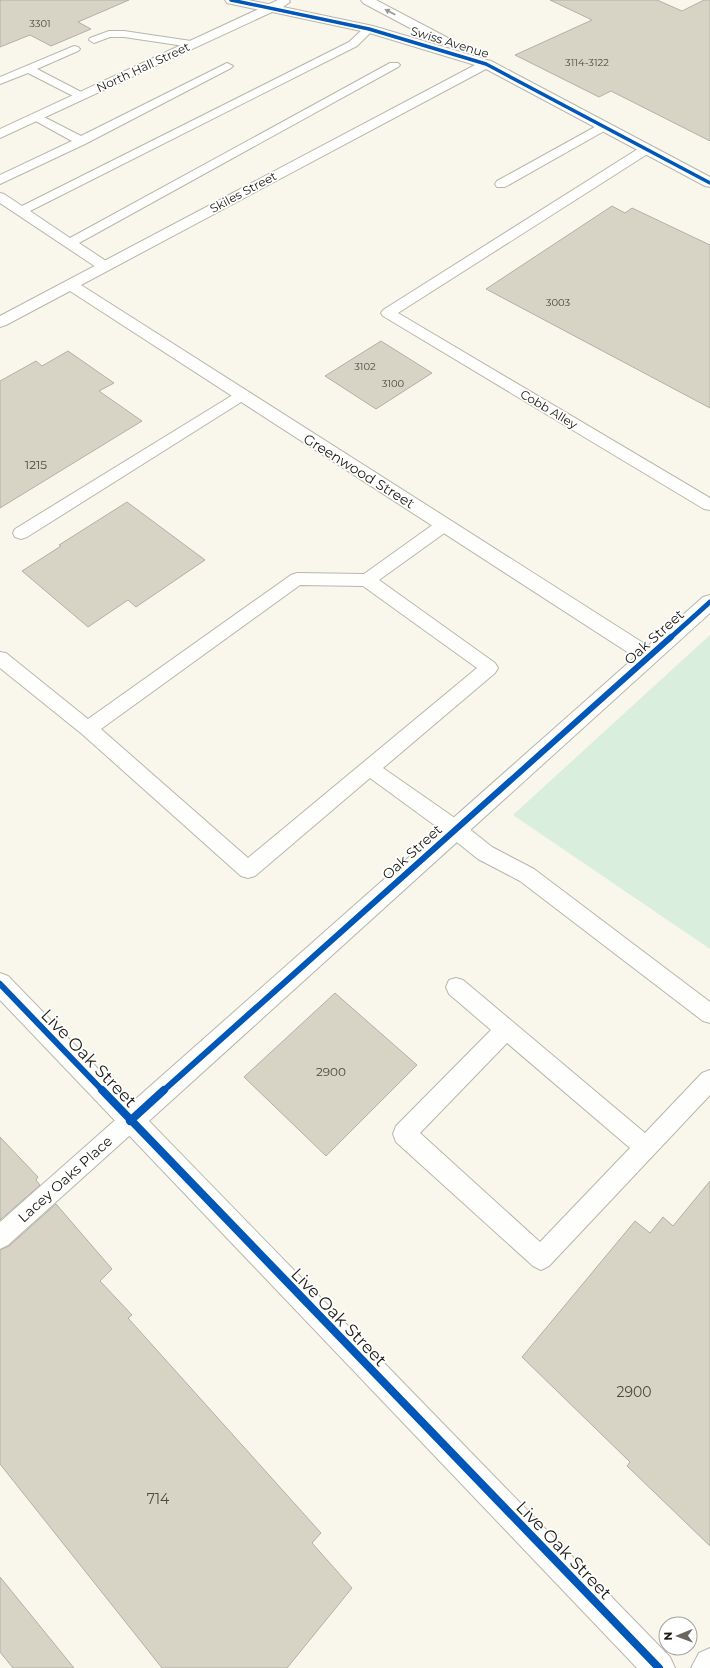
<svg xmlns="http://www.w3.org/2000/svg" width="710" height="1668" viewBox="0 0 710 1668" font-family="Montserrat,sans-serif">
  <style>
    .green { fill: #d9eedd }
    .building { fill: #d7d4c5; stroke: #b2b0a7 }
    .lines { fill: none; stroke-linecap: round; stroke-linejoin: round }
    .service-casing { stroke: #b8b6ad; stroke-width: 2 }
    .minor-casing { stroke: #b8b6ad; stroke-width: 2 }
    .tertiary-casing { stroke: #b8b6ad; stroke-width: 2 }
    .service { fill: #fefefc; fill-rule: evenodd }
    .minor { fill: #fefefc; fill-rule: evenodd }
    .tertiary { fill: #fefefc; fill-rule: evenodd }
    .cycleway-far3-casing { stroke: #fff; stroke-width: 5 }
    .cycleway-far2-casing { stroke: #fff; stroke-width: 7 }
    .cycleway-far1-casing { stroke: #fff; stroke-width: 8 }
    .cycleway-casing { stroke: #fff; stroke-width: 10 }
    .cycleway-far3 { stroke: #0057b8; stroke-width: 3.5 }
    .cycleway-far2 { stroke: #0057b8; stroke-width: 5 }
    .cycleway-far1 { stroke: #0057b8; stroke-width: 6 }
    .cycleway { stroke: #0057b8; stroke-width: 8 }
    .oneway { fill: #989793 }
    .labels { text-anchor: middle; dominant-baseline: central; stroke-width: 3.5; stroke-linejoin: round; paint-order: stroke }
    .far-number-label { font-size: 10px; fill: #4a4840 }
    .far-street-label { font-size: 12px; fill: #1b1a13; stroke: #fff }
    .number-label { font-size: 12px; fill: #4a4840 }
    .street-label { font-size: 14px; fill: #1b1a13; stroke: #fff }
    .near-number-label { font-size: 14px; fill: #4a4840 }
    .near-street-label { font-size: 17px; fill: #1b1a13; stroke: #fff }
  </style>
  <rect width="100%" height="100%" fill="#f9f7ec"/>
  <!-- green -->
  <path class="green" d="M710 635V949L513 815Z"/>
  <!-- building -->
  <g class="building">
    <path d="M0 0H129L78 22 91 29 51 46 30 35 0 47Z"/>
    <path d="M550 0H657L682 11 704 0H710V141L611 91 599 97 515 55 592 20Z"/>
    <path d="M612 206 625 213 632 208 710 245V408L486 289Z"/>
    <path d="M381 341 432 373 376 409 325 376Z"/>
    <path d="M68 351 114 383 99 391 142 421 0 508V381L36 361 42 366Z"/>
    <path d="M127 502 205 560 136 607 128 600 88 627 22 571 61 546 59 545Z"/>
    <path d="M335 993 417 1065 326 1156 244 1077Z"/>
    <path d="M0 1137 38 1177 36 1180 40 1185 0 1220Z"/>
    <path d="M710 1181V1546L627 1466 630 1462 522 1357 635 1221 650 1233 663 1217 673 1226Z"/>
    <path d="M56 1204 112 1269 100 1281 132 1315 128 1318 321 1533 312 1543 352 1588 287 1668H162L0 1464V1250L9 1246Z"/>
    <path d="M0 1577 74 1668H13L0 1652Z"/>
  </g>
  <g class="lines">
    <!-- service casing -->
    <g class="service-casing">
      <g id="service">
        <path d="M369 26 374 29 357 46 30 211 70 238 390 63H398L400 65 398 67 79 243 109 263 111 266 109 269H99L0 203V193L4 194 22 206 349 42 365 27Z"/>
        <path d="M109 31H124L191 41 196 44 191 47 124 37H110L94 43 89 40 90 38Z"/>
        <path d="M74 46 78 47 80 49 78 51 37 69 85 94 87 96 85 98H77L28 73 0 84V77Z"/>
        <path d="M227 63 233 66 231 68 85 144 0 184V175L72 141 32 119 30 117 32 115H40L81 136Z"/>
        <path d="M602 123 606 124 608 127 606 130 505 187H497L495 184 497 181Z"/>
        <path d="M645 146 649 147 651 150 649 153 398 313 710 498V510L704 509 383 316 381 313 383 310 641 147Z"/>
        <path d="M241 391 246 393 248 396 246 399 27 537 21 539 15 537 13 533 15 529 236 393Z"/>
        <path d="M444 520 450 521 452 525 450 529 379 580 495 663 498 668 495 673 383 768 462 823 492 847 534 869 710 1002V1023L703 1021 520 881 478 859 448 835 370 778 255 876 248 878 241 876 82 734 0 668V652L6 653 88 719 291 575 297 573 364 574 438 521ZM300 585 363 586 477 668 248 858 101 729Z"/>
        <path d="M456 978 463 980 645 1133 702 1073 710 1070V1095L549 1266 541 1270 533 1266 396 1142 393 1134 396 1126 491 1030 449 994 446 987 449 980ZM507 1043 630 1148 540 1242 420 1133Z"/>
        <path d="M130 1111 138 1114 141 1121 138 1128 8 1245 0 1249V1222L122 1114Z"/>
      </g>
    </g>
    <!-- minor casing -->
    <g class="minor-casing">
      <g id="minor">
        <path d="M278 0H289L290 2 283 7 373 26 491 61 710 177V187L705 186 486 69 81 285 648 646 703 597 710 595V613L139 1130 130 1133 121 1130 117 1121 121 1112 635 657 70 291 6 325 0 327V316L475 65 366 32 272 12 0 138V129Z"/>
        <path d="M361 0H376L448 38 450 41 448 44H440L363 3Z"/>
        <path d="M710 1648V1668H691L699 1653Z"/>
      </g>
    </g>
    <!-- tertiary casing -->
    <g class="tertiary-casing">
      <g id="tertiary">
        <path d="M225 0H248L273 5 275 8 273 11 269 12 227 3Z"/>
        <path d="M0 973 8 976 670 1657 675 1668H637L0 1000Z"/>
      </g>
    </g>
    <!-- service -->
    <use href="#service" class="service"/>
    <!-- minor -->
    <use href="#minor" class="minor"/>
    <!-- tertiary -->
    <use href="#tertiary" class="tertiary"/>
    <!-- cycleway-far3 casing -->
    <g class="cycleway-far3-casing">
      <path id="cycleway-far3" d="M231 0 369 29 486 64 710 183"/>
    </g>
    <!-- cycleway-far2 casing -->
    <g class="cycleway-far2-casing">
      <path id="cycleway-far2" d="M670 638 710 602"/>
    </g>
    <!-- cycleway-far1 casing -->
    <g class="cycleway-far1-casing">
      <g id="cycleway-far1">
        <path d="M0 984 103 1091"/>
        <path d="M163 1091 671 637"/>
      </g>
    </g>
    <!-- cycleway casing -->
    <g class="cycleway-casing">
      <g id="cycleway">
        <path d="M102 1090 659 1668"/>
        <path d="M130 1121 164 1090"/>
      </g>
    </g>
    <!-- cycleway-far3 -->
    <use href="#cycleway-far3" class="cycleway-far3"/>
    <!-- cycleway-far2 -->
    <use href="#cycleway-far2" class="cycleway-far2"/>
    <!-- cycleway-far1 -->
    <use href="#cycleway-far1" class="cycleway-far1"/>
    <!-- cycleway -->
    <use href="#cycleway" class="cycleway"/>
  </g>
  <!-- one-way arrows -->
  <defs><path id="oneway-solid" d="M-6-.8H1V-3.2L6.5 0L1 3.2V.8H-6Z"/></defs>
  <use class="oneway" href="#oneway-solid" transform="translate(390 12) rotate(-152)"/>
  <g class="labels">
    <!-- far-number labels -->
    <g class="far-number-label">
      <text x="40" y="23">3301</text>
      <text x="587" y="62">3114-3122</text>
      <text x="558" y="302">3003</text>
      <text x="365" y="366">3102</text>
      <text x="393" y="383">3100</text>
    </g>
    <!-- far-street labels -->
    <g class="far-street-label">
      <text transform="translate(450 42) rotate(17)">Swiss Avenue</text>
      <text transform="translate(143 67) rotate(-25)">North Hall Street</text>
      <text transform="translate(243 192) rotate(-28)">Skiles Street</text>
      <text transform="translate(549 409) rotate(31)">Cobb Alley</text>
    </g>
    <!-- number labels -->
    <g class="number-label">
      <text x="36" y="464">1215</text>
      <text x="331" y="1071">2900</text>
    </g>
    <!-- street labels -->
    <g class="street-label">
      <text transform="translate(359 471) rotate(32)">Greenwood Street</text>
      <text transform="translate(654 637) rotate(-42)">Oak Street</text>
      <text transform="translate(412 852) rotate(-42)">Oak Street</text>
      <text transform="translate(65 1179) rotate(-42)">Lacey Oaks Place</text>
    </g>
    <!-- near-number labels -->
    <g class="near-number-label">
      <text x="634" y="1392">2900</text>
      <text x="158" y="1499">714</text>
    </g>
    <!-- near-street labels -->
    <g class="near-street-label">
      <text transform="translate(89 1058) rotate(46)">Live Oak Street</text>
      <text transform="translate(339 1317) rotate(46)">Live Oak Street</text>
      <text transform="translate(564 1550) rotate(46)">Live Oak Street</text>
    </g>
  </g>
  <!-- north arrow -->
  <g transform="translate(678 1636) rotate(269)"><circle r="19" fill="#ffffff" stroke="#a4a3a1"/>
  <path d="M0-3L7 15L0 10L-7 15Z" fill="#69675f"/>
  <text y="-6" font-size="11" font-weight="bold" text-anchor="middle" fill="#1b1a13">N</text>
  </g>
</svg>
